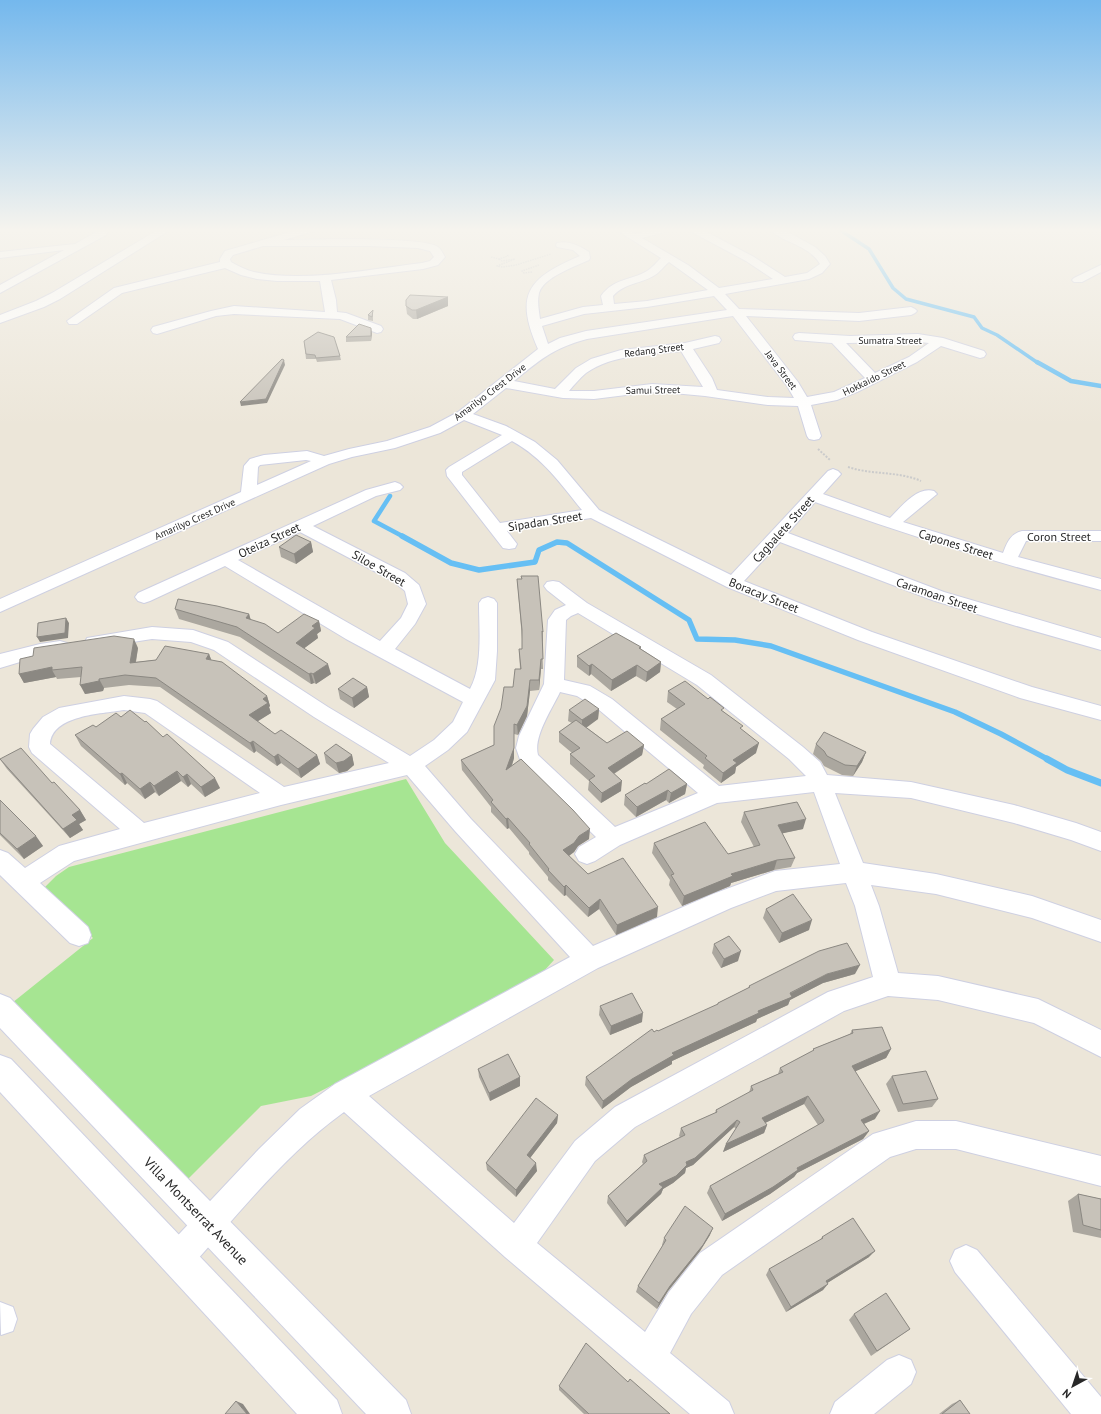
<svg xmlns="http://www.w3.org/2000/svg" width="1101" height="1414" viewBox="0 0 1101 1414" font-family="'PT Sans',sans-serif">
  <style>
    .green { fill: #a6e592 }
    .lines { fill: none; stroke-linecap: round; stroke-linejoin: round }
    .stream-far3 { stroke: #66bff4; stroke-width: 3.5 }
    .stream-far2 { stroke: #66bff4; stroke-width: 4.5 }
    .stream-far1 { stroke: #66bff4; stroke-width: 5.5 }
    .stream { stroke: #66bff4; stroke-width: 7 }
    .minor-casing { stroke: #ced0e2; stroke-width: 2 }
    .tertiary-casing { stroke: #ced0e2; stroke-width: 2 }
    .path-far1 { stroke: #cbcbcb; stroke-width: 1.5; stroke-dasharray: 1.5 1; stroke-linecap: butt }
    .path { stroke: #cbcbcb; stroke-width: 2; stroke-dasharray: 2 1.5; stroke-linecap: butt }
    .minor { fill: #fff; fill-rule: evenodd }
    .tertiary { fill: #fff; fill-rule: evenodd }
    .wall { fill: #aba79f }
    .shaded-wall { fill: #8b8882 }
    .building { fill: #c7c2b9; stroke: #8b8882 }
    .labels { text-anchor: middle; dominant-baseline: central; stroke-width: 3; stroke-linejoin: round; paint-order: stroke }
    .far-street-label { font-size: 10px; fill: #282828; stroke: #fff }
    .street-label { font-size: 12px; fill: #282828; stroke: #fff }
    .near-street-label { font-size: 14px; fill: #282828; stroke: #fff }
  </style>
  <rect width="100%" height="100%" fill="#ece6d9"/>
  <!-- green -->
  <path class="green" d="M406 779 445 843 554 960 532 984 311 1096 261 1106 185 1182 12 1003 93 938 43 889 56 876 69 867Z"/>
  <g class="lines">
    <!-- stream-far3 -->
    <path class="stream-far3" d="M837 228 869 249 893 288 906 299 974 317 982 328 997 335 1038 363"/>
    <!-- stream-far2 -->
    <g class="stream-far2">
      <path d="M1037 362 1071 381 1101 386"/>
      <path d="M390 496 374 521 404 537"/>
    </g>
    <!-- stream-far1 -->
    <path class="stream-far1" d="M402 536 451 563 479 570 535 562 539 550 557 542 567 543 689 620 697 639 735 640 771 646 955 712 1001 734 1049 760"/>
    <!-- stream -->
    <path class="stream" d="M1047 759 1067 770 1101 783"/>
    <!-- minor casing -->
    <g class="minor-casing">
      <g id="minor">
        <path d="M100 228H110L106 235 0 293V285L64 250 0 258V252L75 244 98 231Z"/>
        <path d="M304 228H318L317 230 284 240C309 240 423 236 438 247 441 249 443 254 445 257L438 265 423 269 331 280 336 300 337 312 346 313 381 326 383 329 381 332 377 333 340 319 234 314 216 316 157 334 153 333 151 330 153 327 211 311 234 306 325 312 320 281H277L257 279 241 275 225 268 122 293 77 324H69L67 321 114 288 220 262V259L225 251ZM263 246H369L418 248 430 251 434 257 430 261 422 263C371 269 304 283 254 272 246 270 238 266 231 262L230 259 233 255Z"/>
        <path d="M613 228H625L635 234 658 228H674L673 230 642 238 688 265 719 288 773 279 746 261 688 230 687 228H699L754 257 785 277 807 273 820 264C809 244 778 242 770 228H781L815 247 825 256 830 264 822 273 809 279 725 294 739 309 859 313 911 307 915 309 917 311 915 313 911 315 859 321 746 316 798 382 807 397 834 392 865 378 832 343 795 340 793 337 795 334 799 333 850 336 918 334 943 338 984 351 986 354 984 357 980 358 941 346 917 362 857 392 837 400 811 405 821 436 819 439 814 440 809 439 807 436 798 406 768 405 705 396 662 392 642 393 594 399 563 398 506 388 473 414 506 426 535 442 557 460 599 510 731 575 828 471 833 469 838 471 841 474 823 494 890 518C901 507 917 486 934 491L937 494 903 522 1003 553C1007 543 1010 534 1022 531H1101V541H1026L1018 557 1101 579V590C1004 565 910 536 815 502L788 533 944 592 1101 638V650L1013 625 932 600 780 542 744 581 872 632 1032 687 1101 706V720L1020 698 858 640 727 587 591 518 507 531 517 544 515 548 509 549 503 548 447 476 446 470 449 467 502 435 464 420 440 433 395 448 352 457 329 464 0 612V599L241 492 244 466 250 459 264 455 307 451 324 456 349 449 387 441 430 427 458 412 538 349C514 294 528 278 580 256L573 250 557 247 556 245 557 243C568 240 580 246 589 252L590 258 589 260C574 267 544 277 539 293 537 302 539 311 540 319L583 307 603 305 601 296C614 278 630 281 647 271 652 268 657 262 661 258ZM669 262 708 290 647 301 614 304 613 296C624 283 641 284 655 275 660 272 664 266 669 262ZM714 296 727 310 586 331 560 338 548 344 542 326 584 314 647 307ZM733 316 787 386 794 398 768 397 717 390 712 378 693 349 719 343 721 340 719 337 715 336 685 343 621 350 591 359 576 368 555 389 514 381C540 360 553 348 587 339ZM918 342 929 343 909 357 875 373 846 343ZM681 351 703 387 652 384 594 391H569C574 385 580 378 586 373 613 354 650 355 681 351ZM512 441C543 458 560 483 582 510L500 523 462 475V472ZM306 460 311 461 257 485 258 467 260 465Z"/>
        <path d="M1101 265V272L1082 282H1074L1072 280 1074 278Z"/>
        <path d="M395 482 400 484 403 487 400 490 376 496 313 526 405 573 419 585 426 604 415 624 395 649 470 689C483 666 479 629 479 603L482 599 488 597 494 599 497 603V651L495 680 467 732 448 750 425 766 471 819 593 946 713 894 775 871 840 864 814 792 717 803 620 845 595 861 587 864 579 861 575 854 579 847 596 837 522 765 516 748 519 736 544 684 548 620 555 610 566 605 547 590 544 586 547 582 553 581 559 582 587 603 711 675 803 747 820 762 827 775 911 782 1014 805 1076 823 1101 832V851L1071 840 1014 823 911 798 835 793 863 863 936 874 1032 896 1101 920V942L1032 918 936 894 871 885 879 906 898 973 938 976 1038 999 1101 1030V1057L1034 1023 938 1000 888 996 844 1011 635 1127 595 1161 537 1243 645 1332 669 1292 700 1253 873 1134 916 1121H956L1101 1156V1186L956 1149H916L890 1157 722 1275 691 1314 670 1353 729 1402 734 1414H690L505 1257 344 1112C284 1155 237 1216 188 1270L177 1275 166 1270 161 1259 166 1248 259 1149 300 1109 335 1084 570 957 455 831 407 775 281 805 74 861 40 883 88 927 91 935 88 943 79 946 70 943 0 875V850L8 853 25 868 59 846 120 829 32 753 29 747 30 734 33 729 43 717 59 708 124 696 150 699 157 701 284 787 389 763 314 717 214 650 191 642 152 639 94 648 87 646 85 642 87 638 152 627 193 630 228 642 328 707 410 756 434 740 453 722 463 702 346 639 225 566 150 601 144 603 138 601 135 597 138 593 366 490ZM300 532 393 581 405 591 408 604 401 618 380 641 238 560ZM578 613 697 685 789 759 806 776 719 786 612 699 590 686 564 680 566 620 571 616ZM560 692 577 696 598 709 698 793 615 827 538 755C533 737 552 709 560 692ZM124 710 145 713 260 793 144 823 50 744C52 715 101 714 124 710ZM846 883 855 906 873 977 828 992 615 1107 575 1141 514 1223 369 1096 598 968 731 908 776 891Z"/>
        <path d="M60 641 67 643 69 647 67 651 40 656 0 668V654L40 644Z"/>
        <path d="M966 1245 977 1250 1101 1397V1414H1071L955 1272 950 1261 955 1250Z"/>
        <path d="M0 1302 13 1307 17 1319 13 1331 1 1335Z"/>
        <path d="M899 1355 911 1360 916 1372 911 1384 874 1414H830L835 1402 887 1360Z"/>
      </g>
    </g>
    <!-- tertiary casing -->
    <g class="tertiary-casing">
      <g id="tertiary">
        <path d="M161 228H173L60 299 44 307 0 323V315L36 301 52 293Z"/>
        <path d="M0 994 10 998 406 1400 411 1414H366L0 1028Z"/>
        <path d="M0 1055 11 1059 337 1400 342 1414H297L0 1092Z"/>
      </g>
    </g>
    <!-- path-far1 -->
    <g class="path-far1">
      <path d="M394 230 400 228"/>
      <path d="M491 257 499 259 508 256 507 254"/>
      <path d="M499 259 502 261 515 259 497 266 503 267 516 265 551 254"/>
      <path d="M532 272 524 273 522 271 539 265"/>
    </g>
    <!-- path -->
    <g class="path">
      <path d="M818 449 830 460"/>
      <path d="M848 467C872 475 898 471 921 481"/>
    </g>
    <!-- minor -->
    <use href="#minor" class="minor"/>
    <!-- tertiary -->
    <use href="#tertiary" class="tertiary"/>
  </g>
  <!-- wall -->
  <g class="wall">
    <path d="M448 297V306L417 319H413L407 314 406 306Z"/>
    <path d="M373 314V321L368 320V315Z"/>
    <path d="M372 333 371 341 346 342V337Z"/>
    <path d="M304 341 340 356 341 360 317 362 316 359H306Z"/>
    <path d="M311 542 313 552 296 564 281 557 279 547Z"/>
    <path d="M517 579 543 632V642L542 641 543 669H541L539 690 530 691 527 716 518 735 514 734V758L512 766 589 839 578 846 574 852 569 856 588 874 657 917 616 935 599 909 588 917 566 895 564 896 548 880V877L529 854V852L509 828 507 829 491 812V807L462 770 461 760 494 745 520 669 519 649H522V639Z"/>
    <path d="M175 609 249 614 251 620 278 633 319 621 321 631 317 634 318 638 304 648 331 674 316 684 314 683 311 684 240 637 179 619Z"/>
    <path d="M641 647V649L661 662 660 672 646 682 636 676 611 691 591 674 589 676 577 667V656Z"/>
    <path d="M138 648 136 662 209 654 211 660 267 696 270 706 269 707 271 713 257 721 275 734 317 755 320 764 301 778 281 763 277 766 256 751 254 753 160 687 129 685 104 688 103 691 85 694 81 677 57 679 56 677 24 683 19 674 33 656Z"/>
    <path d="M367 687 369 697 354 708 340 699 338 689Z"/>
    <path d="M668 691 723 711 742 730 756 753 736 767 735 773 721 783 703 768 704 765 660 730 661 719 677 709 667 702Z"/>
    <path d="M599 709 598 719 586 727 607 743 644 745 642 755 614 774 621 791 601 803 588 790 589 781 570 764V754L572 753 559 742V732L572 723 568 721 569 710Z"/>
    <path d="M121 717 163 737 220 788 205 797 191 784 188 787 181 781 159 796 155 792 145 799 127 783 125 785 81 746 75 735Z"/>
    <path d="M816 744 866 752 862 762 853 776 842 775 824 766 821 761 813 754Z"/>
    <path d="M324 753 352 755 354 765 347 771 339 773 326 763Z"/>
    <path d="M0 759 52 783 80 810 86 820 79 824 83 830 70 838 7 769Z"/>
    <path d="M687 784 685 794 669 803 666 800 636 817 624 805 625 795Z"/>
    <path d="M0 800 43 846 24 859 0 835Z"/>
    <path d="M744 812 803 829 782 833 795 858 791 867 774 870 731 883 730 886 682 906 669 885 670 880 652 853 654 843 728 854 754 847 741 822Z"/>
    <path d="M766 909 809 930 779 943 763 918Z"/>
    <path d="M714 944 738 961 721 968 712 953Z"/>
    <path d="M855 974 823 983 790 1000 788 1005 757 1019 756 1022 672 1061V1064L631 1087 602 1109 585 1085 586 1077 654 1032 658 1031 717 1005 718 1003 748 988 749 986Z"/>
    <path d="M600 1006 642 1022 610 1035 599 1015Z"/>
    <path d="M852 1030 891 1049 886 1058 855 1071 875 1119 864 1124 869 1131 863 1139 797 1173 794 1177 770 1194 722 1221 707 1193 710 1186 818 1125 804 1104 765 1123 767 1125 764 1133 723 1152 726 1144 736 1129 734 1127 693 1165 686 1168 685 1173 673 1183 663 1189 661 1194 625 1227 607 1203 608 1196 643 1164 642 1162 644 1155 680 1137 679 1136 681 1128 715 1113 716 1110 749 1093 751 1086 778 1074 780 1068 813 1051V1049L850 1034Z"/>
    <path d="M478 1069 520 1077V1086L490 1101 479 1077Z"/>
    <path d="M892 1076 938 1099 932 1107 898 1112 886 1084Z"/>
    <path d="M558 1115 557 1123 530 1158 537 1171 516 1197 487 1170 486 1163Z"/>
    <path d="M1078 1194 1101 1199V1238L1073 1232 1068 1201Z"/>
    <path d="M710 1235 700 1251 668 1291 657 1309 636 1292 638 1286 663 1245H662L664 1238Z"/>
    <path d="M822 1237 869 1257 827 1283 823 1290 786 1312 766 1275 769 1269 820 1240Z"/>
    <path d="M854 1314 910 1329 871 1356 849 1320Z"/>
    <path d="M628 1382 670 1414H584L559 1390V1386Z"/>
    <path d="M960 1400 970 1414H939L952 1404Z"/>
  </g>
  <!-- shaded-wall -->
  <g class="shaded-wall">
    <path d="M448 297V306L417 319 416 310Z"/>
    <path d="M371 328 372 333 371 341Z"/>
    <path d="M284 360 285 365 267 403 241 406 240 402Z"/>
    <path d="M311 542 313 552 296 564 294 554Z"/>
    <path d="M249 614 252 625 246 618Z"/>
    <path d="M66 618 69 623 68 638 40 642 37 637Z"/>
    <path d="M319 621 321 631 317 634 318 638 298 653 296 643 312 626Z"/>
    <path d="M134 639 138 648 134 672 130 663Z"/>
    <path d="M209 654 213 664 206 659Z"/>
    <path d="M541 659V669L539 690V680Z"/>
    <path d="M661 662 660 672 646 682 647 672Z"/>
    <path d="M328 664 331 674 316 684 313 674Z"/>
    <path d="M592 664 591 674 589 676V666Z"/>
    <path d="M637 665 636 676 611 691 612 680Z"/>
    <path d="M52 667V670L56 677 24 683 19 674Z"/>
    <path d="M311 673 314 683 311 684 309 674Z"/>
    <path d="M99 679 104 688 103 691 85 694 80 685Z"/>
    <path d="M530 680V691L527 716 518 735 517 725Z"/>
    <path d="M367 687 369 697 354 708 352 698Z"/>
    <path d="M267 696 270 706 269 707 271 713 252 725 249 715 263 699Z"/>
    <path d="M599 709 598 719 582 731V720Z"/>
    <path d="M514 724V758L507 780 506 770Z"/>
    <path d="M253 741 256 751 254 753 250 743Z"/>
    <path d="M759 743 756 753 736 767 735 773 721 783 723 773 733 760Z"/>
    <path d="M644 745 642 755 607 778 608 768Z"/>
    <path d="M866 752 862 762 853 776 857 766Z"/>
    <path d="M278 754 281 763 277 766 274 757Z"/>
    <path d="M317 755 320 764 301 778 298 769Z"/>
    <path d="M352 755 354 765 347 771 339 773 336 763Z"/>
    <path d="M177 771 181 781 159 796 154 786Z"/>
    <path d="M122 773 127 783 125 785 120 774Z"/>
    <path d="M187 774 191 784 188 787 183 777Z"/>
    <path d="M215 778 220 788 205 797 201 787Z"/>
    <path d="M622 781 621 791 601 803 602 793Z"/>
    <path d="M150 782 155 792 145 799 140 789Z"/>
    <path d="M687 784 685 794 669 803 671 793Z"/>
    <path d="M668 790 666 800 636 817 637 807Z"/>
    <path d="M80 810 86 820 79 824 83 830 70 838 63 829 72 815Z"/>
    <path d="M508 818 509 828 507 829 506 819Z"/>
    <path d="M806 819 803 829 775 835 778 825Z"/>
    <path d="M590 829 589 839 578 846 574 852 563 860V850L579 836Z"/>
    <path d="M36 836 43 846 24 859 17 849Z"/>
    <path d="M777 860 774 870 731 883 730 886 682 906 684 896 731 874Z"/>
    <path d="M566 885V895L564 896V887Z"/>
    <path d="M600 899 599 909 588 917 589 908Z"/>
    <path d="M658 907 657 917 616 935 617 925Z"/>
    <path d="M812 920 809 930 779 943 782 933Z"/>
    <path d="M741 951 738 961 721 968 724 959Z"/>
    <path d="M860 965 855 974 823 983 790 1000 788 1005 757 1019 756 1022 672 1061V1064L631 1087 602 1109 603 1101 632 1079 672 1053 758 1011 827 974Z"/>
    <path d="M643 1013 642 1022 610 1035 611 1026Z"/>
    <path d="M891 1049 886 1058 847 1075 852 1066Z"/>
    <path d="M520 1077V1086L490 1101 489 1093Z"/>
    <path d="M808 1096 804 1104 759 1126 762 1118Z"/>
    <path d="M880 1111 875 1119 856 1127 861 1120Z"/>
    <path d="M558 1115 557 1123 527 1162V1155Z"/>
    <path d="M737 1120 734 1127 693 1165 686 1168 685 1173 673 1183 663 1189 661 1194 625 1227 627 1221 659 1184Z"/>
    <path d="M767 1125 764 1133 723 1152 726 1144Z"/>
    <path d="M869 1131 863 1139 797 1173 794 1177 770 1194 722 1221 725 1214 797 1168Z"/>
    <path d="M536 1163 537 1171 516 1197V1190Z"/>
    <path d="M713 1228 710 1235 700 1251 668 1291 657 1309 659 1303 670 1286Z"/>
    <path d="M875 1251 869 1257 821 1287 826 1281Z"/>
    <path d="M828 1284 823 1290 786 1312 791 1307Z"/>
    <path d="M236 1401 243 1404 250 1414H247Z"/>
  </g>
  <!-- building -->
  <g class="building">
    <path d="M410 295 448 297 416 310H412L406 306V300Z"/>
    <path d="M373 310 372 317 368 315Z"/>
    <path d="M359 324 371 328V336L346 337Z"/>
    <path d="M318 332 334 337 340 356 316 358 315 355 306 354 304 341Z"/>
    <path d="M282 359 284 360 266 399 240 402Z"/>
    <path d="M296 535 311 542 294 554 279 547Z"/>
    <path d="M521 576H538L543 632 542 631 543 659H541L539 680H530L527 706 517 725 514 724V748L506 770 521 759 573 810 590 829 579 836 574 843 563 850 588 874 623 858 658 907 617 925 600 899 589 908 566 885 564 887 548 870 549 869 529 844 530 843 508 818 506 819 491 802 493 800 461 760 494 745V726L501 708 504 687H513L515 669H521L519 649H522V630L517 579H522Z"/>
    <path d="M178 599 217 606 249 614 246 618 265 624 278 633 304 614 319 621 312 626 315 628 296 643 328 664 313 674 311 673 309 674 237 627 175 609Z"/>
    <path d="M66 618 65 633 37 637 38 623Z"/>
    <path d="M616 633 641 647 639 648 661 662 647 672 637 665 612 680 592 664 589 666 577 656Z"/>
    <path d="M114 636 134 639 130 663 156 660 165 646 209 654 206 659 222 662 267 696 263 699 268 703 249 715 275 734 281 730 317 755 298 769 278 754 274 757 253 741 250 743 156 678 125 675 99 679V681L80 685 82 667 52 670V667L19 674 20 659 33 656 34 648Z"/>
    <path d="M353 678 367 687 352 698 338 689Z"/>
    <path d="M685 681 708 699 710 697 724 708 721 710 743 726 740 728 759 743 733 760 737 763 723 773 705 758 707 756 661 719 685 704 668 691Z"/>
    <path d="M585 699 599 709 582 720 569 710Z"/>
    <path d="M130 710 145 722 146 721 163 737 167 734 215 778 201 787 187 774 183 777 177 771 154 786 150 782 140 789 122 773 120 774 75 735 93 725 96 727 116 713 121 717Z"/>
    <path d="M576 720 607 743 627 731 644 745 608 768 622 781 602 793 589 780 595 776 570 754 580 748 559 732Z"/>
    <path d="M824 732 866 752 857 766 845 765 827 756 824 751 816 744Z"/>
    <path d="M336 744 352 755 344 761 336 763 324 753Z"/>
    <path d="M21 748 52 783 54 782 80 810 72 815 77 820 63 829 0 759Z"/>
    <path d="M669 769 687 784 671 793 668 790 637 807 625 795 645 783 646 784Z"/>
    <path d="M0 800 36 836 17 849 0 833Z"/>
    <path d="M797 802 806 819 778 825 795 858 777 860 731 874 733 876 684 896 671 875 674 874 654 843 705 822 728 854 760 845 744 812Z"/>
    <path d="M793 894 812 920 782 933 766 909Z"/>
    <path d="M729 936 741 951 724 959 714 944Z"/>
    <path d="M847 943 860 965 827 974 790 993 792 997 758 1011 759 1013 672 1053 674 1055 632 1079 603 1101 586 1077 652 1029 654 1032 657 1030 658 1031 718 1004V1003L750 987 749 986 819 951Z"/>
    <path d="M632 993 643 1013 611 1026 600 1006Z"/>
    <path d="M882 1027 891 1049 852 1066 880 1111 861 1120 869 1131 797 1168 798 1170 773 1187 725 1214 710 1186 823 1122 824 1120 808 1096 762 1118 767 1125 726 1144 740 1122 737 1120 695 1158 686 1162 687 1165 676 1176 659 1184 663 1187 627 1221 608 1196 647 1161 644 1155 685 1135 681 1128 717 1112 716 1110 753 1090 751 1086 783 1072 780 1068 814 1050 813 1049 853 1033 852 1030Z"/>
    <path d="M508 1054 520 1077 489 1093 478 1069Z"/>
    <path d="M926 1071 938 1099 903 1104 892 1076Z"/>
    <path d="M536 1098 558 1115 527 1155 536 1163 516 1190 486 1163Z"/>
    <path d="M1078 1194 1101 1199V1230L1083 1225Z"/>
    <path d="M685 1206 713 1228 703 1245 670 1286 659 1303 638 1286 666 1240 664 1238Z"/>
    <path d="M853 1218 875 1251 826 1281 828 1284 791 1307 769 1269 823 1238 822 1237Z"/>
    <path d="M886 1293 910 1329 877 1351 854 1314Z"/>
    <path d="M586 1343 628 1382 630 1379 670 1414H589L559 1386Z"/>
    <path d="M960 1400 970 1414H942Z"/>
    <path d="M236 1401 247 1414H225Z"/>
  </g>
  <!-- sky -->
  <linearGradient id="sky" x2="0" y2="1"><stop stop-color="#74b8ed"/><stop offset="0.54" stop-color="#f6f4ee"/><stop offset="1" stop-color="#f6f4ee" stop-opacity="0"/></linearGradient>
  <rect width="1101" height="426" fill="url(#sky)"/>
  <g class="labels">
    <!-- far-street labels -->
    <g class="far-street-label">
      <text x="890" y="340">Sumatra Street</text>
      <text transform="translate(654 350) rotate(-7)">Redang Street</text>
      <text transform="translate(781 370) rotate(53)">Java Street</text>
      <text transform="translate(874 378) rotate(-26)">Hokkaido Street</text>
      <text transform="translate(653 390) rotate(-1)">Samui Street</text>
      <text transform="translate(490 392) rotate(-37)">Amarilyo Crest Drive</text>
      <text transform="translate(195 519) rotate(-24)">Amarilyo Crest Drive</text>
    </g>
    <!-- street labels -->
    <g class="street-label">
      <text transform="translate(545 521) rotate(-9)">Sipadan Street</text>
      <text transform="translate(783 529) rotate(-48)">Cagbalete Street</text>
      <text x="1059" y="536">Coron Street</text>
      <text transform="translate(269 540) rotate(-25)">Oteiza Street</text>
      <text transform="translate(956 544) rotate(17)">Capones Street</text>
      <text transform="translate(379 568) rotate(30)">Siloe Street</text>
      <text transform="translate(764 595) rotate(22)">Boracay Street</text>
      <text transform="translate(937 595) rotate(19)">Caramoan Street</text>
    </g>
    <!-- near-street labels -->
    <g class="near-street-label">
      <text transform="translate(196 1211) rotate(46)">Villa Montserrat Avenue</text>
    </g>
  </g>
  <!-- north arrow -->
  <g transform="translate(1073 1386) rotate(220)" stroke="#ffffff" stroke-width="3" paint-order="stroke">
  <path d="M0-3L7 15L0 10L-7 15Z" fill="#282828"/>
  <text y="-6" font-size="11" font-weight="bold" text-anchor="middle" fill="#282828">N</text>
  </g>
</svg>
